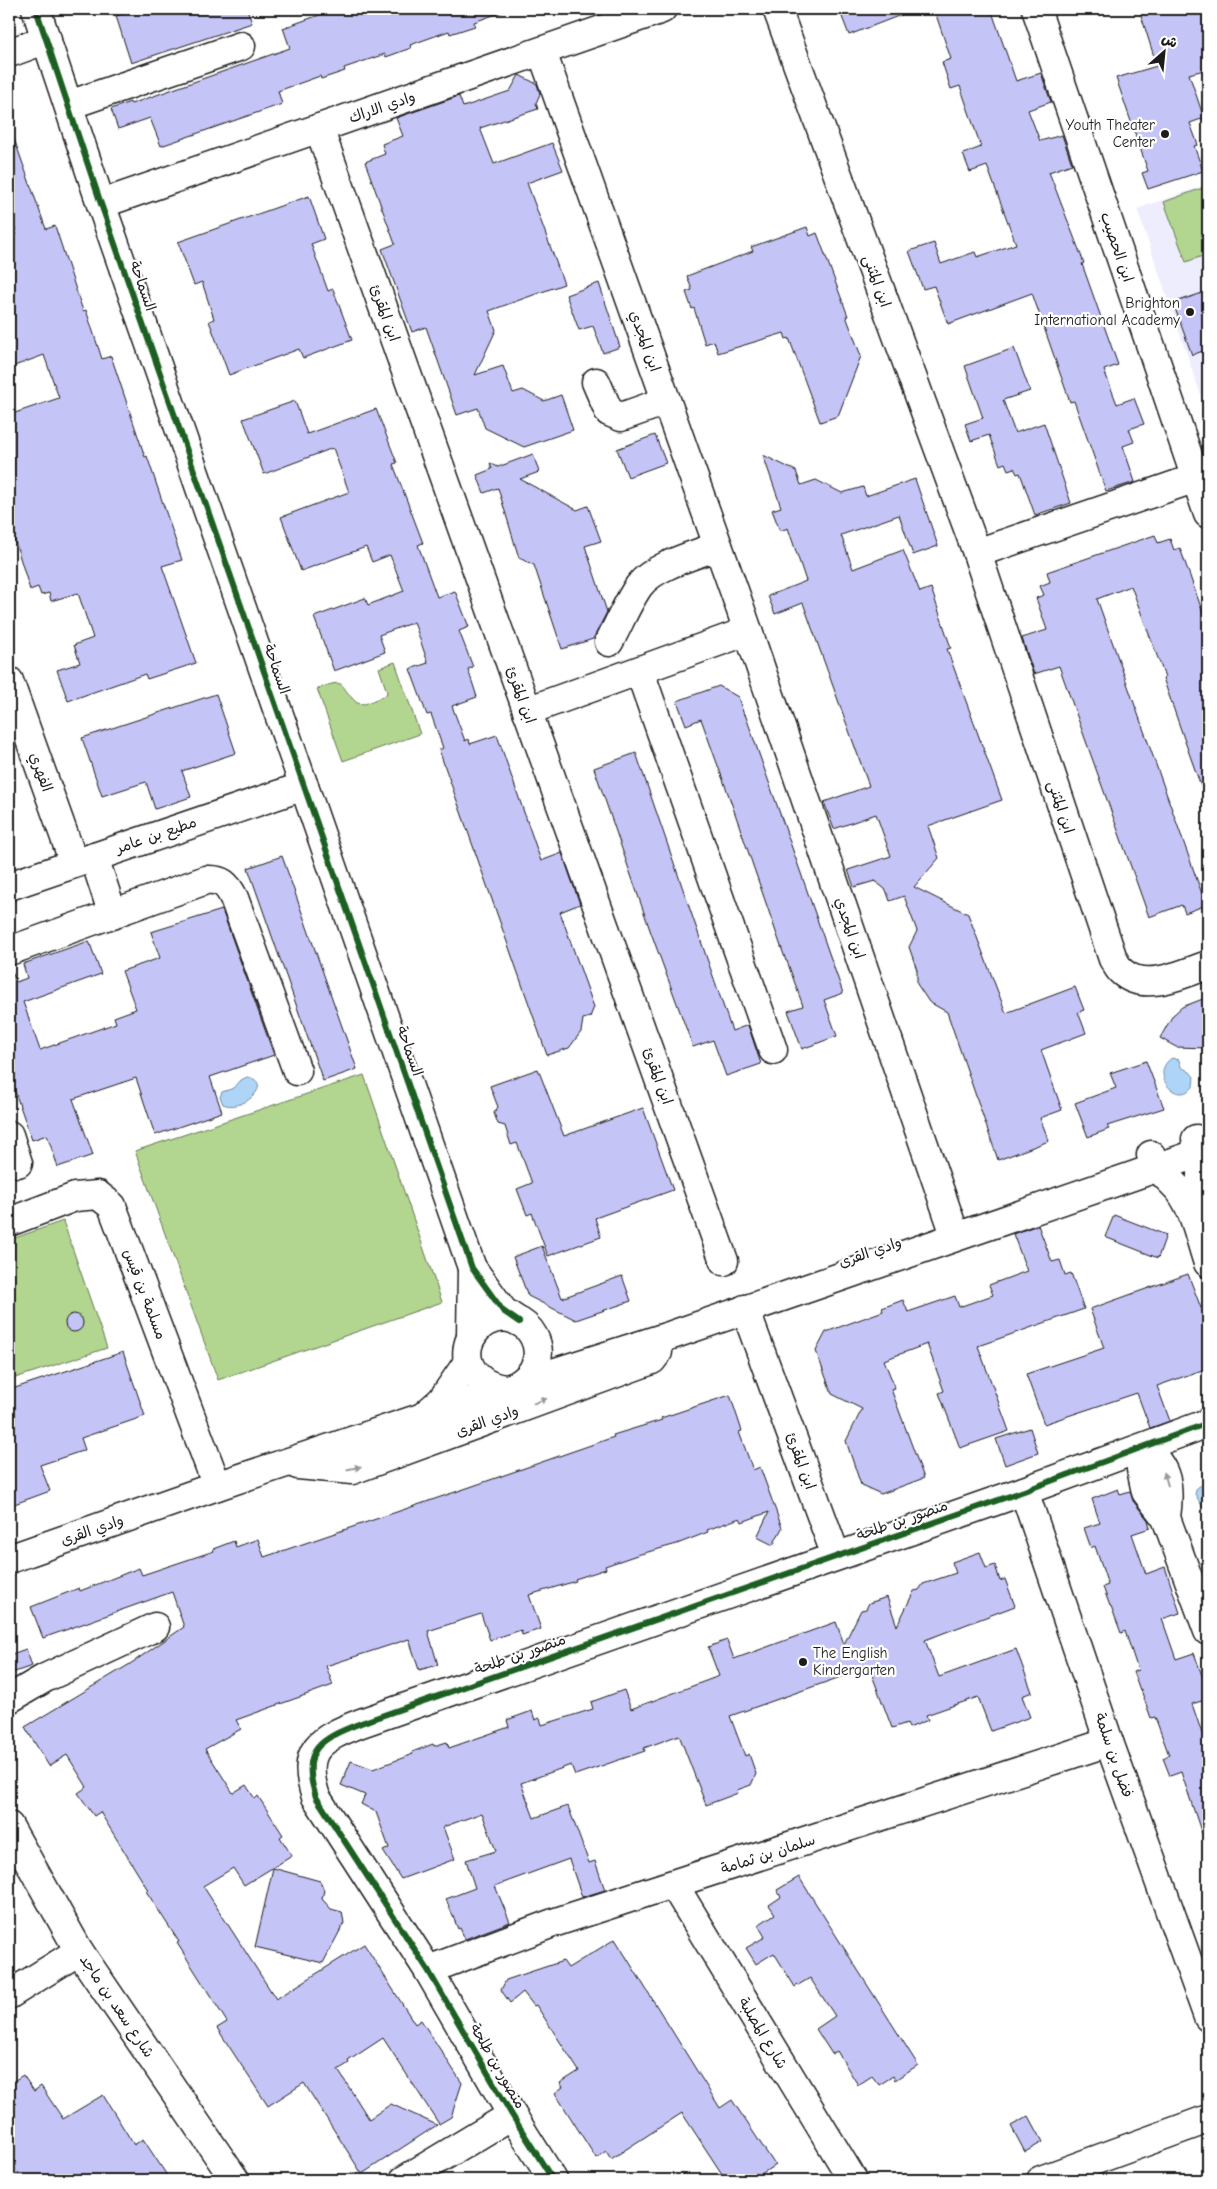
<svg xmlns="http://www.w3.org/2000/svg" width="1217" height="2189" viewBox="0 0 1217 2189" font-family="'Comic Neue','Playpen Sans Arabic',sans-serif">
  <style>
    .built { fill: #eeedfd }
    .green { fill: #b2d58f; stroke: #677856 }
    .water { fill: #aed5f8; stroke: #748ba0 }
    .building { fill: #c5c4f7; stroke: #1c1c1c }
    .lines { fill: none; stroke-linecap: round; stroke-linejoin: round }
    .minor-casing { stroke: #1c1c1c; stroke-width: 31 }
    .minor { stroke: #fff; stroke-width: 28 }
    .cycleway-casing { stroke: #fff; stroke-width: 9 }
    .cycleway { stroke: #1b5e20; stroke-width: 6 }
    .oneway { fill: #999 }
    .poi-dot { fill: #1c1c1c; stroke: #fff; stroke-width: 2 }
    .labels { text-anchor: middle; dominant-baseline: central; stroke-width: 4.5; stroke-linejoin: round; paint-order: stroke }
    .street-label { font-size: 15px; fill: #1c1c1c; stroke: #fff }
    .poi-label { font-size: 15px; fill: #1c1c1c; stroke: #fff; text-anchor: end }
  </style>
  <rect width="100%" height="100%" fill="#fff"/>
  <filter id="ink" filterUnits="userSpaceOnUse"><feTurbulence type="fractalNoise" baseFrequency=".02" numOctaves="2"/><feDisplacementMap in="SourceGraphic" scale="10" xChannelSelector="R" yChannelSelector="G"/><feConvolveMatrix kernelMatrix="1 2 1 2 8 2 1 2 1" color-interpolation-filters="sRGB"/></filter>
  <g filter="url(#ink)">
    <!-- built -->
    <path class="built" d="M1208 184V416L1137 209Z"/>
    <!-- green -->
    <g class="green">
      <path d="M1208 186V254L1186 262 1164 202Z"/>
      <path d="M395 662 420 734 343 761 317 689C349 677 337 685 357 703L365 704 386 695 387 692 379 668Z"/>
      <path d="M364 1075 442 1302 218 1380 135 1151Z"/>
      <path d="M63 1221 107 1348 9 1380V1240Z"/>
    </g>
    <!-- water -->
    <g class="water">
      <path d="M1172 1058 1179 1060 1181 1067 1190 1072 1194 1077 1193 1087C1175 1107 1149 1072 1172 1058Z"/>
      <path d="M247 1077C276 1082 243 1113 223 1104L220 1097 222 1092 234 1088 241 1080Z"/>
      <path d="M1204 1484 1208 1486V1510L1205 1511 1195 1494 1197 1487Z"/>
    </g>
    <!-- building -->
    <g class="building">
      <path d="M138 9H247L252 23 131 63 116 16Z"/>
      <path d="M336 9H505V11L474 22 475 26 450 34 449 31 410 45 411 48 386 57 385 54 344 68 345 71 321 79 320 76 278 91 282 104 161 146 150 118 118 129 111 109 130 102 131 104 290 48 283 28Z"/>
      <path d="M839 9H914V10L849 35Z"/>
      <path d="M934 9H991L1016 81 1041 73 1051 102 1028 110 1040 141 1062 135 1072 164 1049 172 1084 263 1082 264 1118 365 1104 370 1117 404 1134 398 1144 424 1129 429 1134 442 1123 446 1135 482 1106 491 1074 401 1070 402 1032 293 948 324 934 286 923 289 909 251 934 243 941 264 975 252 977 257 1016 244 987 166 970 172 963 154 981 147 960 86 951 89 942 62 951 59Z"/>
      <path d="M1139 9H1205L1208 18V69L1189 74 1204 118 1190 123 1198 145 1194 146 1203 171 1148 189 1142 173 1148 171 1116 78 1157 66Z"/>
      <path d="M519 75 537 84 540 94 536 103 538 109 480 128 494 164 552 143 563 170 527 183 564 284 489 311 496 330 475 375 503 366 513 393 523 390 544 401 561 395 573 430 524 447 485 428 478 408 457 415 426 327 412 332 382 249 395 244 365 162 385 154 382 144 403 136 396 118 459 96 463 107 510 91Z"/>
      <path d="M9 133H12L46 229 55 226 83 311 86 310 102 359 111 356 145 457 147 456 182 560 162 566 196 663 147 679 145 674 68 701 57 670 80 663 74 645 93 638 78 593 51 601 49 593 41 595 38 587 30 590 9 522V415L59 398 44 355 9 368V237L17 234 9 210Z"/>
      <path d="M309 196 324 239 311 244 328 291 333 289 352 340 303 358 299 349 229 375 209 321 214 319 202 282 194 285 178 242Z"/>
      <path d="M807 227 810 236 817 233 848 316H846L861 356 838 416 820 422 789 338 786 339 784 333 718 353 714 341 705 344 694 308 692 309 686 292 692 290 687 276 753 251 751 247Z"/>
      <path d="M599 283 620 347 603 353 593 326 579 330 566 295Z"/>
      <path d="M1208 291V349L1192 355 1173 303Z"/>
      <path d="M1014 348 1030 391 1003 400 1015 433 1044 423 1071 503 1035 515 1020 473 1017 474 1014 468 1008 470 1005 463 1000 465 989 435 971 441 965 424 983 418 965 366Z"/>
      <path d="M295 401 307 434 376 409 397 463 393 464 423 543 418 545 437 597 455 591 469 627 459 631 473 667 468 669 477 697 452 706 465 741 469 739 470 744 497 735 541 861 562 853 580 904 560 912 594 1007 590 1017 583 1019 581 1032 569 1048 547 1055 439 750 443 748 431 714 427 715 410 669 428 663 414 622 379 635 385 652 334 671 314 617 365 598 368 605 404 591 390 555 372 562 366 547 301 571 281 517 349 492 333 448 264 474 243 419Z"/>
      <path d="M655 435 666 463 628 477 617 449Z"/>
      <path d="M533 454 539 472 520 479 577 510 588 506 601 541 585 546 607 612 593 639 562 649 534 565 519 558 498 488 484 493 477 475 492 469 490 463 498 467Z"/>
      <path d="M763 455 796 471 801 485 816 480 842 493 863 487 866 496 915 479 938 546 913 555 899 515 841 535 853 569 903 550 920 592 931 588 951 648 947 649 1002 800 928 826 939 858 914 887 968 914 1006 1013 1075 987 1084 1010 1078 1012 1086 1033 1041 1050 1062 1110 1040 1118 1049 1141 998 1160 947 1012 929 1002 917 984V970L909 947 917 931 904 896 890 901 886 890 875 881 854 887 848 870 891 856 876 814 834 829 824 802 869 786 803 603 775 614 768 596 806 581 788 528 780 531 772 510 781 507Z"/>
      <path d="M1155 535 1158 543 1170 539 1174 550 1180 548 1208 627V799L1206 800 1189 753 1163 678 1165 677 1131 586 1097 599 1206 905 1185 913 1182 905 1149 917 1059 666 1034 674 1022 638 1047 630 1036 598 1044 595 1040 586 1050 582 1047 572Z"/>
      <path d="M719 686 738 697 744 715 745 714 843 993 824 1000 837 1036 802 1049 788 1011 803 1006 787 961H786L730 799 701 719 686 725 677 701Z"/>
      <path d="M216 694 236 753 182 771 191 797 155 809 146 782 102 796 82 738Z"/>
      <path d="M636 753 732 1031 748 1025 761 1064 726 1076 713 1040 693 1047 650 930 594 768Z"/>
      <path d="M282 856 357 1069 323 1081 248 868Z"/>
      <path d="M222 910 274 1055 210 1077 222 1112 155 1135 136 1078 73 1099 93 1155 58 1167 47 1135 32 1140 9 1075V970L11 969 16 982 27 978 23 964 89 941 101 974 23 1002 40 1050 116 1023 114 1017 136 1009 122 971 160 958 151 932Z"/>
      <path d="M1208 997V1048L1176 1047 1160 1038 1173 1015 1182 1007Z"/>
      <path d="M1146 1061 1164 1108 1107 1126 1109 1129 1088 1137 1075 1103 1116 1088 1110 1073Z"/>
      <path d="M538 1069 564 1136 643 1108 673 1190 595 1218 601 1237 548 1256 532 1213 527 1215 517 1189 532 1183 517 1143 511 1145 505 1126 498 1124 494 1113 498 1107 490 1086Z"/>
      <path d="M1114 1215 1166 1235 1158 1258 1105 1237Z"/>
      <path d="M1038 1225 1052 1262 1060 1260 1065 1275 1071 1273 1084 1309 978 1346 1009 1431 960 1448 939 1393 944 1391 927 1344 884 1360 895 1388 891 1389 924 1478 881 1494 861 1485 846 1441 862 1409 832 1394 816 1351 826 1332 883 1311 882 1308 903 1300 908 1312 955 1296 959 1307 993 1295 989 1285 1027 1271 1013 1234Z"/>
      <path d="M542 1246 562 1298 622 1276 631 1301 576 1320 528 1296 513 1257Z"/>
      <path d="M1188 1274 1201 1308 1208 1305V1368L1157 1386 1170 1421 1150 1428 1137 1393 1044 1424 1026 1374 1104 1348 1090 1309Z"/>
      <circle cx="74" cy="1323" r="9"/>
      <path d="M123 1352 145 1416 81 1438 85 1450 40 1465 50 1491 9 1506V1390Z"/>
      <path d="M730 1395 742 1431 739 1432 753 1470 760 1467 782 1528 773 1545 757 1537 769 1512 742 1522 740 1518 707 1530 708 1532 677 1544 637 1555 605 1566 606 1569 575 1579 576 1581 529 1595 541 1629 522 1635 521 1630 490 1640 481 1614 428 1631 438 1665 419 1670 409 1639 326 1666 333 1685 236 1720 241 1729 205 1749 233 1793 246 1785 255 1799 258 1796 283 1835 280 1837 292 1856 244 1885 233 1868 203 1886 276 1999 364 1944 415 2024 421 2020 462 2083 451 2117 439 2124 383 2038 348 2061 349 2063 338 2070 369 2119 391 2104 437 2125 362 2174 304 2083 268 2106 217 2028 227 2022 177 1943 179 1942 146 1891 148 1890 100 1812 94 1816 78 1793 87 1787 67 1755 49 1766 25 1727 130 1664 184 1627 172 1592 43 1638 31 1607 79 1588 80 1591 139 1568 142 1575 214 1551 213 1549 234 1541 236 1547 258 1539 264 1557 285 1550 467 1488 614 1437 613 1435 662 1420 661 1418Z"/>
      <path d="M1030 1428 1038 1453 1005 1465 996 1439Z"/>
      <path d="M1118 1489 1120 1494 1130 1491 1133 1501 1148 1520 1150 1528 1132 1534 1146 1574 1165 1567 1180 1613 1162 1619 1176 1659 1194 1653 1208 1692V1699L1192 1704 1208 1751V1842L1205 1843 1181 1772 1170 1776 1163 1758 1169 1755 1155 1717 1151 1718 1141 1690 1140 1691 1133 1672 1138 1670 1125 1631 1121 1633 1111 1606H1110L1103 1587 1108 1585 1095 1546 1091 1548 1084 1528 1100 1523 1092 1499Z"/>
      <path d="M980 1552 986 1568 995 1565 1000 1581 1005 1579 1015 1606 925 1640 939 1677 1016 1649 1032 1692 1022 1696 1030 1717 991 1731 978 1697 926 1715 928 1720 909 1728 907 1723 892 1728 869 1667 730 1716 745 1756 749 1754 756 1774 751 1785 737 1790 738 1793 706 1805 679 1735 644 1748 645 1751 575 1775 571 1765 521 1783 534 1818 568 1806 589 1863 595 1861 605 1890 582 1897 569 1859 495 1886 510 1922 465 1939 460 1928 458 1929 446 1899 475 1888 466 1860 496 1851 482 1813 443 1827 455 1859 401 1879 383 1851 389 1848 376 1812 361 1804 365 1795 341 1785 351 1761 373 1769 413 1754 412 1752 433 1744 434 1746 447 1742 449 1748 509 1727 507 1720 532 1711 535 1720 540 1718 542 1725 593 1709 591 1702 624 1690 631 1709 719 1676 708 1647 727 1640 734 1659 836 1622 844 1644 861 1610 866 1609 869 1603 887 1597 897 1626 914 1591 919 1590 923 1584 956 1573 952 1562Z"/>
      <path d="M26 1649 32 1666 9 1674V1655Z"/>
      <path d="M273 1868 320 1881 324 1890 322 1899 331 1909 342 1912 344 1923 323 1963 255 1947Z"/>
      <path d="M799 1877 918 2065 895 2080 893 2076 879 2085 872 2076 858 2085 837 2051 832 2054 816 2029 835 2016 810 1978 795 1987 774 1953 756 1964 746 1948 765 1937 758 1925 775 1914 769 1905 781 1897 777 1890Z"/>
      <path d="M615 1939 720 2108 732 2100 775 2165 752 2180H726L682 2113 611 2159 606 2151 596 2158 555 2093 563 2087 560 2083 579 2071 536 2005 534 2006 523 1992 510 2003 501 1990 506 1980 563 1961 568 1968Z"/>
      <path d="M23 2075 34 2091 41 2086 63 2119 103 2095 134 2145 143 2139 170 2180H9V2084Z"/>
      <path d="M1029 2116 1043 2142 1025 2152 1011 2126Z"/>
    </g>
    <g class="lines">
      <!-- minor casing -->
      <g class="minor-casing">
        <g id="minor">
          <path d="M36 9 101 204 472 1268 503 1311 519 1322"/>
          <path d="M777 9 977 553 1113 959C1116 963 1118 969 1122 972 1145 993 1184 973 1208 965"/>
          <path d="M1036 9 1208 514"/>
          <path d="M542 52 736 596 955 1235"/>
          <path d="M9 53 47 39"/>
          <path d="M69 105 241 46"/>
          <path d="M319 128 724 1261"/>
          <path d="M101 204 662 9"/>
          <path d="M596 382 609 412 621 417 666 401"/>
          <path d="M977 553 1196 478"/>
          <path d="M609 642C619 624 627 603 639 586 653 566 695 555 718 546"/>
          <path d="M640 672 773 1050"/>
          <path d="M9 681 74 863"/>
          <path d="M527 711 748 631"/>
          <path d="M94 857 113 915"/>
          <path d="M9 886 304 786"/>
          <path d="M9 951 206 880C222 879 227 884 234 898L297 1071"/>
          <path d="M9 1135 18 1163"/>
          <path d="M1196 1139 1201 1152V1187L1208 1215"/>
          <path d="M1151 1155C1157 1171 1169 1178 1180 1191 1195 1211 1200 1240 1208 1263"/>
          <path d="M9 1222 75 1197 98 1195 112 1206 217 1486"/>
          <path d="M745 1309 836 1556"/>
          <path d="M471 1337 472 1268"/>
          <path d="M524 1382 672 1335 1208 1150"/>
          <path d="M425 1415 442 1400 468 1362"/>
          <path d="M1143 1448 1141 1469 1146 1492 1166 1518 1208 1631"/>
          <path d="M1143 1448C1169 1467 1170 1488 1166 1518"/>
          <path d="M298 1465 352 1470 652 1360 658 1352"/>
          <path d="M1024 1491 1109 1742 1208 2017"/>
          <path d="M9 1559 217 1486 516 1386C562 1360 527 1301 486 1322 477 1327 470 1337 468 1346 463 1371 484 1387 506 1389"/>
          <path d="M9 1699 45 1678 155 1627"/>
          <path d="M9 1826 79 1951 235 2180"/>
          <path d="M674 1885 853 2180"/>
          <path d="M428 1970 553 1923 1109 1742"/>
          <path d="M9 1995 79 1951"/>
          <path d="M404 2180 512 2115"/>
          <path d="M553 2180 512 2115 428 1970 316 1797C300 1749 320 1739 361 1723L1024 1491 1208 1423"/>
          <path d="M1041 2180 1208 2119"/>
        </g>
      </g>
      <!-- minor -->
      <use href="#minor" class="minor"/>
      <!-- cycleway casing -->
      <g class="cycleway-casing">
        <g id="cycleway">
          <path d="M36 9 101 204 472 1268 503 1311 519 1322"/>
          <path d="M553 2180 512 2115 428 1970 316 1797C300 1749 320 1739 361 1723L1024 1491 1208 1423"/>
        </g>
      </g>
      <!-- cycleway -->
      <use href="#cycleway" class="cycleway"/>
    </g>
    <!-- one-way arrows -->
    <defs><path id="oneway-solid" d="M-6-.8H1V-3.2L6.5 0L1 3.2V.8H-6Z" transform="scale(1.25)"/></defs>
    <g class="oneway">
      <use href="#oneway-solid" transform="translate(540 1401) rotate(-20)"/>
      <use href="#oneway-solid" transform="translate(354 1468) rotate(-11)"/>
      <use href="#oneway-solid" transform="translate(1166 1479) rotate(-106)"/>
    </g>
  </g>
  <!-- markers -->
  <g class="poi-dot">
    <circle cx="1165" cy="134" r="5"/>
    <circle cx="1190" cy="312" r="5"/>
    <circle cx="803" cy="1662" r="5"/>
  </g>
  <g class="labels">
    <!-- street labels -->
    <g class="street-label">
      <text transform="translate(382 107) rotate(-19)">وادي الاراك</text>
      <text transform="translate(1117 247) rotate(71)">ابن الحصيب</text>
      <text transform="translate(877 281) rotate(70)">ابن المثنى</text>
      <text transform="translate(143 286) rotate(71)">السماحة</text>
      <text transform="translate(385 313) rotate(70)">ابن المقرئ</text>
      <text transform="translate(645 341) rotate(70)">ابن المجدي</text>
      <text transform="translate(277 669) rotate(71)">السماحة</text>
      <text transform="translate(521 695) rotate(70)">ابن المقرئ</text>
      <text transform="translate(41 772) rotate(70)">الفهري</text>
      <text transform="translate(1061 807) rotate(72)">ابن المثنى</text>
      <text transform="translate(156 835) rotate(-19)">مطيع بن عامر</text>
      <text transform="translate(850 928) rotate(71)">ابن المجدي</text>
      <text transform="translate(410 1051) rotate(71)">السماحة</text>
      <text transform="translate(658 1076) rotate(70)">ابن المقرئ</text>
      <text transform="translate(870 1252) rotate(-19)">وادي القرى</text>
      <text transform="translate(145 1294) rotate(69)">مسلمة بن قيس</text>
      <text transform="translate(487 1421) rotate(-20)">وادي القرى</text>
      <text transform="translate(801 1461) rotate(70)">ابن المقرئ</text>
      <text transform="translate(902 1520) rotate(-19)">منصور بن طلحة</text>
      <text transform="translate(92 1530) rotate(-19)">وادي القرى</text>
      <text transform="translate(520 1654) rotate(-19)">منصور بن طلحة</text>
      <text transform="translate(1114 1755) rotate(71)">فضل بن سلمة</text>
      <text transform="translate(768 1854) rotate(-18)">سلمان بن ثمامة</text>
      <text transform="translate(117 2006) rotate(56)">شارع سعد بن ماجد</text>
      <text transform="translate(763 2033) rotate(59)">شارع المصلبة</text>
      <text transform="translate(498 2066) rotate(60)">منصور بن طلحة</text>
    </g>
    <!-- poi labels -->
    <g class="poi-label">
      <text x="1155" y="125">Youth Theater<tspan x="1155" dy="17">Center</tspan></text>
      <text x="1180" y="303">Brighton<tspan x="1180" dy="17">International Academy</tspan></text>
      <text x="813" y="1653" text-anchor="start">The English<tspan x="813" dy="17">Kindergarten</tspan></text>
    </g>
  </g>
  <!-- margin -->
  <rect width="1217" height="2189" fill="none" stroke="#fff" stroke-width="30"/>
  <rect x="15" y="15" width="1187" height="2159" fill="none" stroke="#1c1c1c" stroke-width="2" filter="url(#ink)"/>
  <!-- north arrow -->
  <g transform="translate(1164 52) rotate(27)" stroke="#ffffff" stroke-width="4" paint-order="stroke">
  <path d="M0-4L9 19L0 12L-9 19Z" fill="#1c1c1c"/>
  <text y="-8" font-size="14" font-weight="bold" text-anchor="middle" fill="#1c1c1c">ش</text>
  </g>
</svg>
